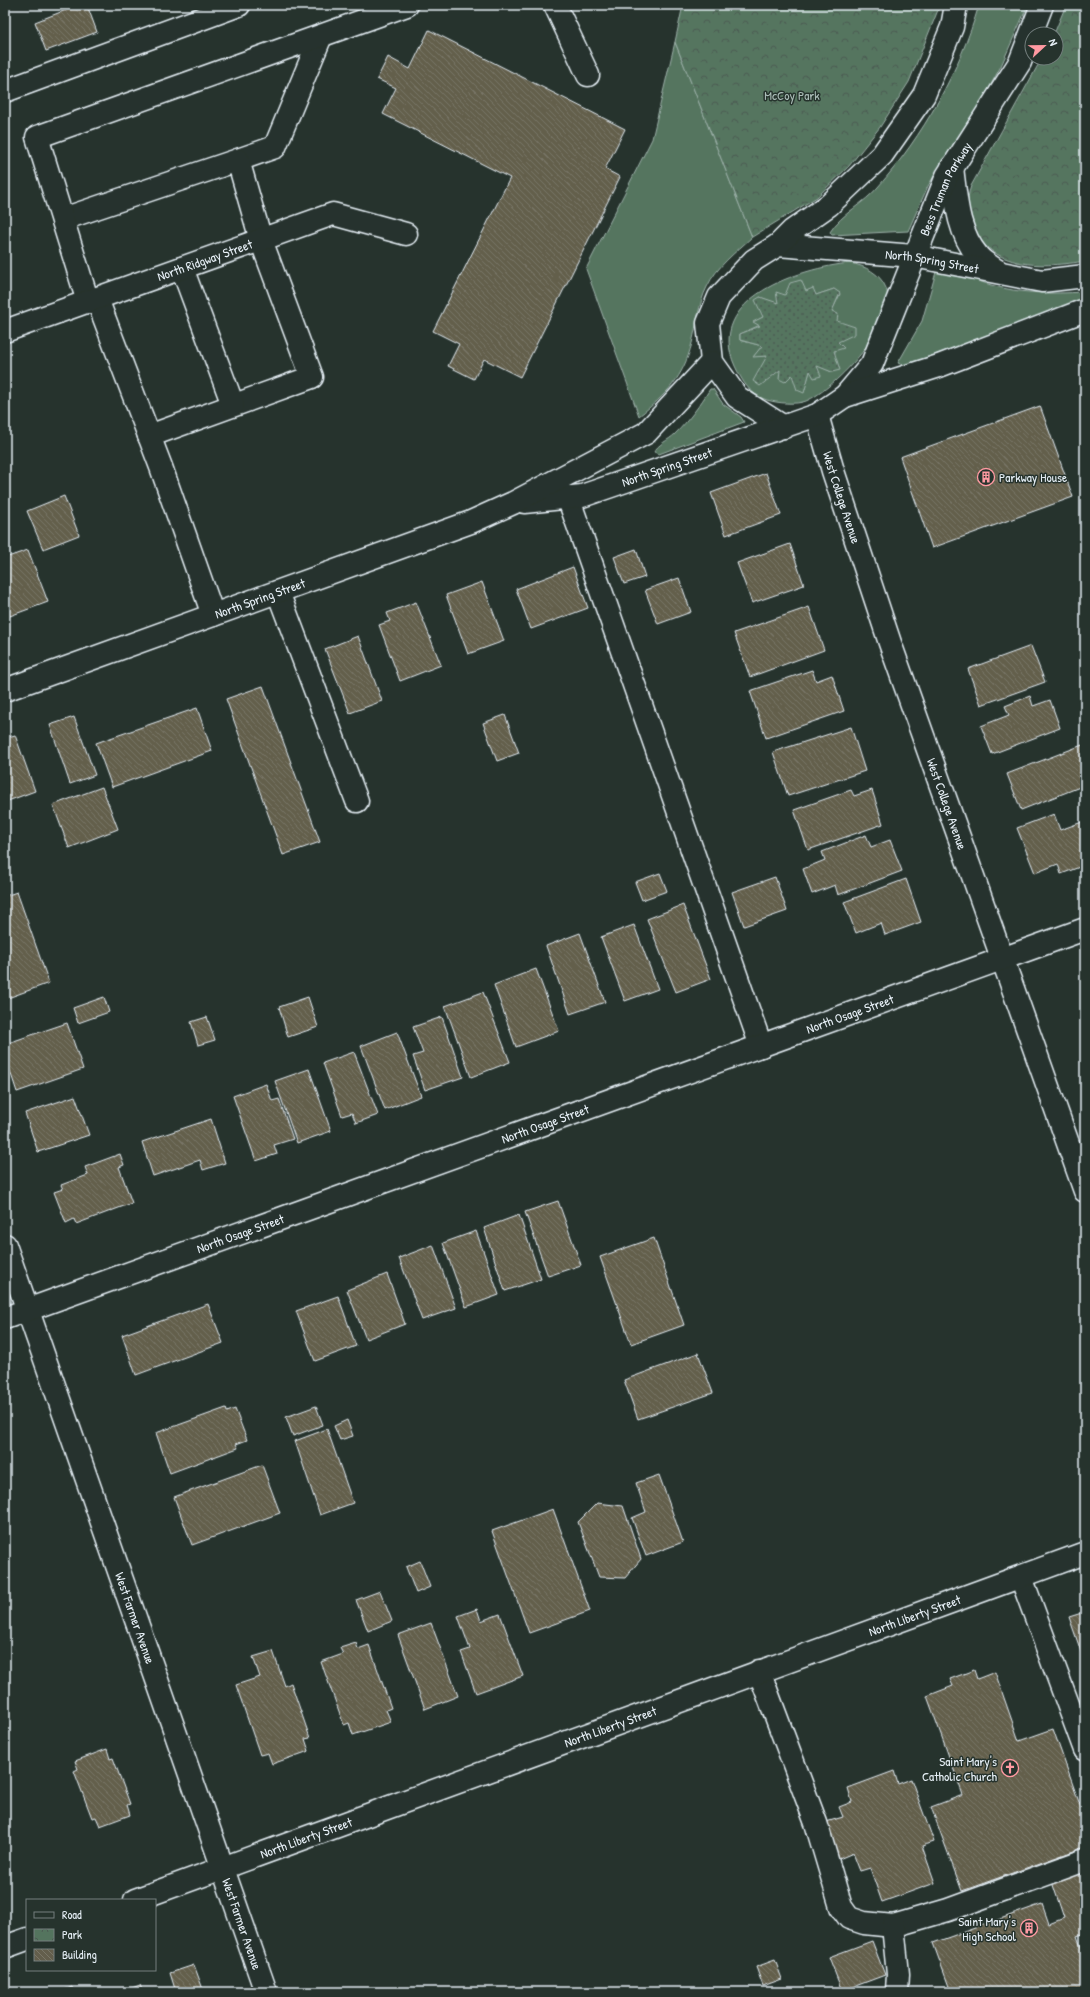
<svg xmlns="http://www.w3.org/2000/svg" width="1090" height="1997" viewBox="0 0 1090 1997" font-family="'Patrick Hand',sans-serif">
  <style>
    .grass { fill: #54745e; stroke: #9eb2ab; fill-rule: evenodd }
    .park { fill: url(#park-crowns); stroke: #9eb2ab }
    .garden { fill: url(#garden-dots); stroke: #9eb2ab }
    .building { fill: url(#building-back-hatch); stroke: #e8f1f8 }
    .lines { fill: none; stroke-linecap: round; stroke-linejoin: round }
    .minor-casing { stroke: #e8f1f8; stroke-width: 25 }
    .minor { stroke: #26332d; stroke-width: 22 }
    .labels { text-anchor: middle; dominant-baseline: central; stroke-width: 3; stroke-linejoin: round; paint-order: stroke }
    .park-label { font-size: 13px; fill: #adbfba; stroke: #26332d }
    .street-label { font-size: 13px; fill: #e8f1f8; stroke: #26332d }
    .poi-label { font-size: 13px; fill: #e8f1f8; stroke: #26332d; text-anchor: end }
  </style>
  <defs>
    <pattern id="park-crowns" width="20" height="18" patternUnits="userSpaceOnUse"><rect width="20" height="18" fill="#54745e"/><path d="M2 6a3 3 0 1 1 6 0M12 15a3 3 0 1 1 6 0" fill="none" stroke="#4c5c53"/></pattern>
    <pattern id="garden-dots" width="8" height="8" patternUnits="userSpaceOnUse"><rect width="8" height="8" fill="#54745e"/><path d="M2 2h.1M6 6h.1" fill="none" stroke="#4c5c53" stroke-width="1.8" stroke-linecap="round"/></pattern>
    <pattern id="building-back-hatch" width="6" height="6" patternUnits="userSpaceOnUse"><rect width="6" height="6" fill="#635e4c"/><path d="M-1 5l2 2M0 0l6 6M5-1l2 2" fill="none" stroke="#797667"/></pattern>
  </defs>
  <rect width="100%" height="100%" fill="#26332d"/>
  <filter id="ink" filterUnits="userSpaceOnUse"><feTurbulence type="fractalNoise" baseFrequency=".025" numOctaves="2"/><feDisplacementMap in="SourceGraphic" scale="8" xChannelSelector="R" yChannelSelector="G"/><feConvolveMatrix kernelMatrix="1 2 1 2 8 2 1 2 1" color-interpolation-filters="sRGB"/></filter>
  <g filter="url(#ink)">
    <!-- grass -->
    <g class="grass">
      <path d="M979 5H1028L1001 66 982 101 957 138 928 186 908 231 832 235 830 232C842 213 864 204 878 187 923 136 960 70 979 5Z"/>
      <path d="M675 42 752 237C736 252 716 267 707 287 698 305 697 324 692 343 683 378 667 394 639 416L586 269 652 139Z"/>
      <path d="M850 263C865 266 880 273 886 288 899 322 835 389 806 401 796 405 777 403 767 400 750 395 742 381 735 366 704 298 801 268 850 263ZM834 289 840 294 832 311C842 331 834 350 832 372L816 365 810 371 804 392 792 375 781 369 767 356H754L762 346 740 340V334L760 325 754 322 763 317 760 297 778 304 785 295 807 292 816 295Z"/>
      <path d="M948 268C962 274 976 281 991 285 1021 294 1052 294 1083 292L1085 294V300L905 366 898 363 922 321 936 272Z"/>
      <path d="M710 389H713L723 404 741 417 744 422 659 454 654 452C658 444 669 440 675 434 689 420 700 405 710 389Z"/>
    </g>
    <!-- park -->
    <g class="park">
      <path d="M683 5H940L909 82 880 127 849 166 817 197 752 237 675 42Z"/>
      <path d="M1066 5H1085V261C1044 268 990 270 972 225 967 212 966 200 971 186L1042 58H1056V34H1054Z"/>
    </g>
    <!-- garden -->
    <path class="garden" d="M801 280 806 291 813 288 816 295 834 289 840 293 832 311 838 314 837 321 855 327V334L838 342 844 348 834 351 840 370 832 372 817 366 821 376 814 378 810 371 804 393 797 390 792 375 785 382 779 379 780 370 760 386 753 381 767 356 753 357 762 346 740 340V334L760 326 753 322 763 317 755 300 760 297 778 303 776 292 785 295 790 283Z"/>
    <!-- building -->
    <g class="building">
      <path d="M79 5H87L97 32 46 51 35 22Z"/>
      <path d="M429 30 625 129 605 169 620 177 520 377 484 359 474 379 448 366 459 344 433 331 510 178 383 114 396 88 377 79 388 57 410 69Z"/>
      <path d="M1040 406 1073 497 932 548 900 457Z"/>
      <path d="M766 473 781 515 726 535 711 493Z"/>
      <path d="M64 496 79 535 43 549 27 511Z"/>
      <path d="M790 544 804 585 752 603 737 563Z"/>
      <path d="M636 549 645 577 624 584 614 557Z"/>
      <path d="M28 550 48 602 7 617 5 613V558Z"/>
      <path d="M573 567 588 608 531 629 516 589Z"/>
      <path d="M679 578 691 612 658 624 645 590Z"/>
      <path d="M482 582 504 641 468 654 446 595Z"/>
      <path d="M416 602 441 665 400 681 379 625 390 621 387 613Z"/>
      <path d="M809 607 824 650 750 677 734 633Z"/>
      <path d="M358 636 382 701 350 713 325 649Z"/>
      <path d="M1031 646 1045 682 981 705 968 669Z"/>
      <path d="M812 670 816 681 832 675 844 711 766 738 750 691Z"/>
      <path d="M263 686 320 842 283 855 226 699Z"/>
      <path d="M1030 696 1033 706 1050 700 1060 728 992 754 981 726 1009 715 1005 706Z"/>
      <path d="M197 708 212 751 112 787 96 743Z"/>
      <path d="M505 715 519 753 497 761 483 723Z"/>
      <path d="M74 717 95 775 70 784 50 725Z"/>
      <path d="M851 727 865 771 788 796 773 752Z"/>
      <path d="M15 735 35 791 5 802V738Z"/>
      <path d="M1085 744V785L1021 810 1007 774Z"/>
      <path d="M102 787 118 829 69 848 53 805Z"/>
      <path d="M851 790 854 796 872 790 883 824 808 850 794 810Z"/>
      <path d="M1054 814 1060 830 1085 821V865L1061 874 1058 864 1035 873 1017 828Z"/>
      <path d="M866 835 871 847 890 840 902 871 838 895 835 885 812 894 803 869 825 860 822 852Z"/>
      <path d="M660 873 667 891 642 900 635 882Z"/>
      <path d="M775 877 787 911 744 926 732 892Z"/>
      <path d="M906 879 921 922 885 935 881 923 856 933 844 902Z"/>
      <path d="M17 892 49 983 5 999V896Z"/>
      <path d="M683 905 711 979 676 992 647 919Z"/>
      <path d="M634 925 658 989 625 1001 601 937Z"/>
      <path d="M580 933 605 1002 570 1014 546 946Z"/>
      <path d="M536 969 559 1031 516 1047 494 985Z"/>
      <path d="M483 992 510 1062 471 1077 445 1006Z"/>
      <path d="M104 997 109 1012 78 1023 73 1008Z"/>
      <path d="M308 997 318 1027 288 1037 279 1007Z"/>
      <path d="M207 1017 215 1040 198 1045 191 1022Z"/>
      <path d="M442 1017 463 1077 425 1090 413 1056 423 1053 413 1027Z"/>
      <path d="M67 1023 83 1069 17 1092 5 1056V1044Z"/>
      <path d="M397 1032 421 1096 385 1110 361 1046Z"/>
      <path d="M354 1052 378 1115 356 1123 352 1113 342 1116 323 1063Z"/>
      <path d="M309 1069 331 1131 297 1143 275 1081Z"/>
      <path d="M266 1084 272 1101 279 1099 293 1139 274 1145 277 1154 256 1161 233 1096Z"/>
      <path d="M75 1096 89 1135 38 1152 25 1113Z"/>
      <path d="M211 1119 225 1163 203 1170 200 1160 153 1176 142 1142Z"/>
      <path d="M120 1154 124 1165 119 1167 132 1203 76 1224 74 1219 66 1223 54 1192 63 1189 61 1185 88 1175 85 1167Z"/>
      <path d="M558 1201 581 1265 548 1276 525 1212Z"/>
      <path d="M519 1215 541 1279 505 1291 484 1228Z"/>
      <path d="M476 1231 499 1295 466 1307 443 1243Z"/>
      <path d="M654 1238 684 1325 631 1344 600 1257Z"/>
      <path d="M433 1245 456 1308 422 1320 399 1258Z"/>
      <path d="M387 1274 405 1324 366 1339 347 1290Z"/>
      <path d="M338 1296 356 1346 315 1361 296 1311Z"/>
      <path d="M208 1304 223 1343 136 1375 122 1335Z"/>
      <path d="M698 1353 713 1393 638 1419 624 1380Z"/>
      <path d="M316 1406 323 1425 293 1436 286 1417Z"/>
      <path d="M226 1408 227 1412 235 1409 247 1440 236 1444 238 1448 170 1473 156 1433Z"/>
      <path d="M347 1420 353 1436 340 1440 334 1426Z"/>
      <path d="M327 1429 353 1503 320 1515 295 1441Z"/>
      <path d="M262 1465 280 1513 192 1545 174 1497Z"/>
      <path d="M659 1475 683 1542 646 1556 632 1518 646 1512 636 1483Z"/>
      <path d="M597 1503 623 1506 641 1559 625 1578 599 1577 578 1522Z"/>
      <path d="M553 1509 590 1611 529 1633 492 1531Z"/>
      <path d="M420 1561 430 1587 416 1593 406 1567Z"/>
      <path d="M380 1591 392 1621 368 1631 356 1600Z"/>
      <path d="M477 1609 481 1621 500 1614 523 1676 476 1693 461 1652 470 1649 458 1616Z"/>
      <path d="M1085 1612V1663L1069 1617Z"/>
      <path d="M431 1623 458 1696 425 1709 398 1635Z"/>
      <path d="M356 1643 358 1649 369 1645 391 1708 386 1710 391 1722 353 1735 349 1723 344 1725 321 1662 343 1654 340 1648Z"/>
      <path d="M273 1651 285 1686 291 1683 310 1738 305 1739 309 1751 272 1764 268 1753 260 1755 236 1685 260 1677 253 1657Z"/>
      <path d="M974 1670 977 1679 995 1672 1019 1741 1053 1729 1085 1819V1847L962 1891 931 1807 963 1795 927 1696 953 1686 950 1679Z"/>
      <path d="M107 1749 110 1759 113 1758 130 1804 127 1805 130 1815 100 1826 96 1817 92 1818 74 1771 78 1769 75 1761Z"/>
      <path d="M894 1771 898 1784 911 1779 934 1842 922 1846 935 1883 882 1902 870 1868 860 1871 853 1853 839 1859 826 1822 843 1817 839 1807 852 1802 848 1788Z"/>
      <path d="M1085 1870V1933L1077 1936 1085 1958V1992H951L933 1943 1042 1904 1049 1924 1064 1918 1052 1882Z"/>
      <path d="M872 1941 885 1975 842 1991 829 1957Z"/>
      <path d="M775 1960 782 1979 763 1986 756 1967Z"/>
      <path d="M194 1965 204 1992H166L175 1989 170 1973Z"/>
      <path d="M140 1985 143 1992H121Z"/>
      <path d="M72 1987 74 1992H58Z"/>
    </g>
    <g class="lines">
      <!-- minor casing -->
      <g class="minor-casing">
        <g id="minor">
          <path d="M555 5 588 75"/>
          <path d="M5 91 239 5"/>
          <path d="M238 160 275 147 321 36"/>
          <path d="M952 167C956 199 957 231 978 256 983 262 992 267 998 271"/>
          <path d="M63 219 238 160 261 240 312 377 149 436"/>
          <path id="s1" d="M778 245 914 256 1042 281 1085 276"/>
          <path d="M182 268 233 405"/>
          <path d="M97 299 161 467 213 615"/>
          <path d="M88 302 37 137 407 5"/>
          <path id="s2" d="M5 331 333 214 406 234"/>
          <path id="s3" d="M845 396 872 364 947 176 1020 62 1042 5"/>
          <path id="s4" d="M817 415 833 471 890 643 1085 1191"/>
          <path d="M784 427 737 397 712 362 708 323 719 297 754 260 778 245 792 231 829 205 882 155 924 95 952 27 956 5"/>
          <path d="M568 497 761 1046"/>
          <path id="s5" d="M524 502 582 496 817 415 845 396 939 366 1085 310"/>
          <path d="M278 592 357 801"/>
          <path id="s6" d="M5 690 471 522 513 503 646 433 712 362"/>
          <path id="s7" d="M5 1245 266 1992"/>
          <path id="s8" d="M5 1318 1085 929"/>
          <path d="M1021 1577 1085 1750"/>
          <path d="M759 1671 816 1823 841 1907 849 1918 864 1923 893 1926 948 1910 1085 1860"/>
          <path id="s9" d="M135 1900 1085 1553"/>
          <path d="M893 1926 898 1974 897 1992"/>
          <path d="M5 1947 27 1939"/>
        </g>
      </g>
      <!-- minor -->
      <use href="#minor" class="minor"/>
    </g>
  </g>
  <!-- icons -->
  <defs>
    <g id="building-ring" transform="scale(0.9)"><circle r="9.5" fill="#26332d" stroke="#ff9aa2" stroke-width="1.5"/><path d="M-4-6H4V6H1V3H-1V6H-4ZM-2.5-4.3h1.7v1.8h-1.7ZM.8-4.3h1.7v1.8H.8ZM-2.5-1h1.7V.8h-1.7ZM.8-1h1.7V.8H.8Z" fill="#ff9aa2"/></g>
    <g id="church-ring" transform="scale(0.9)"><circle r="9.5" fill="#26332d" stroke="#ff9aa2" stroke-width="1.5"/><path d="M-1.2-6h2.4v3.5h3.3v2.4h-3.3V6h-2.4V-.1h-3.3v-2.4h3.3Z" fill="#ff9aa2"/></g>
  </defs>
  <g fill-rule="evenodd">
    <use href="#building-ring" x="986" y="477"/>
    <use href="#church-ring" x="1010" y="1768"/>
    <use href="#building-ring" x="1029" y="1928"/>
  </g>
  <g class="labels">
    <!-- park labels -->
    <g class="park-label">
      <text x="792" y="95">McCoy Park</text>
    </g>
    <!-- street labels -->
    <g class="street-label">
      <text stroke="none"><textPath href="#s3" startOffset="232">Bess Truman Parkway</textPath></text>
      <text stroke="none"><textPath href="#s2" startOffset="212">North Ridgway Street</textPath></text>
      <text stroke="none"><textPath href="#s1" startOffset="155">North Spring Street</textPath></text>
      <text stroke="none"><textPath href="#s5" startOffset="148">North Spring Street</textPath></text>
      <text stroke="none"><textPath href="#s4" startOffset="86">West College Avenue</textPath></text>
      <text stroke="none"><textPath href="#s6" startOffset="271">North Spring Street</textPath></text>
      <text stroke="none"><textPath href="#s4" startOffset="410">West College Avenue</textPath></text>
      <text stroke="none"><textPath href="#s8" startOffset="898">North Osage Street</textPath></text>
      <text stroke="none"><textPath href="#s8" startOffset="574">North Osage Street</textPath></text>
      <text stroke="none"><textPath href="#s8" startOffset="250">North Osage Street</textPath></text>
      <text stroke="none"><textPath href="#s9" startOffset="830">North Liberty Street</textPath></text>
      <text stroke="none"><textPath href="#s7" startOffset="395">West Farmer Avenue</textPath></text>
      <text stroke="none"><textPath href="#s9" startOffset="506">North Liberty Street</textPath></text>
      <text stroke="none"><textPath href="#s9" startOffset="182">North Liberty Street</textPath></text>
      <text stroke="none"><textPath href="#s7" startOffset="719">West Farmer Avenue</textPath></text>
    </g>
    <!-- poi labels -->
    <g class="poi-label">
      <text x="999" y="477" text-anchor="start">Parkway House</text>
      <text x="997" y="1761">Saint Mary's<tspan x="997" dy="15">Catholic Church</tspan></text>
      <text x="1016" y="1921">Saint Mary's<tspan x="1016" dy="15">High School</tspan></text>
    </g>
  </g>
  <!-- margin -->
  <rect width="1090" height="1997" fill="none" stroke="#26332d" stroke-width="20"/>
  <rect x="10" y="10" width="1070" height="1977" fill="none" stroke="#e8f1f8" stroke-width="1.5" filter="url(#ink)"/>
  <!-- legend -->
  <rect x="26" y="1899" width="130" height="72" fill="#26332d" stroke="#747f7e"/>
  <rect x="34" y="1912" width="20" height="6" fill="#26332d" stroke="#747f7e"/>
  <text x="62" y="1919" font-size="12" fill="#e8f1f8">Road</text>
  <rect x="34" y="1929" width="20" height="12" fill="url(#park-crowns)" stroke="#747f7e"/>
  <text x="62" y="1939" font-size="12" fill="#e8f1f8">Park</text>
  <rect x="34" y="1949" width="20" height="12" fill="url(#building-back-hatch)" stroke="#747f7e"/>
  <text x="62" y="1959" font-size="12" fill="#e8f1f8">Building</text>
  <!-- north arrow -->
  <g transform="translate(1044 46) rotate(68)"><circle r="19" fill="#26332d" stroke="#747f7e"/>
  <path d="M0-3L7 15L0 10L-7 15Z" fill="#ff9aa2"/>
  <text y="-6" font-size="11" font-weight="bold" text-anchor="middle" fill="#e8f1f8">N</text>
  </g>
</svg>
